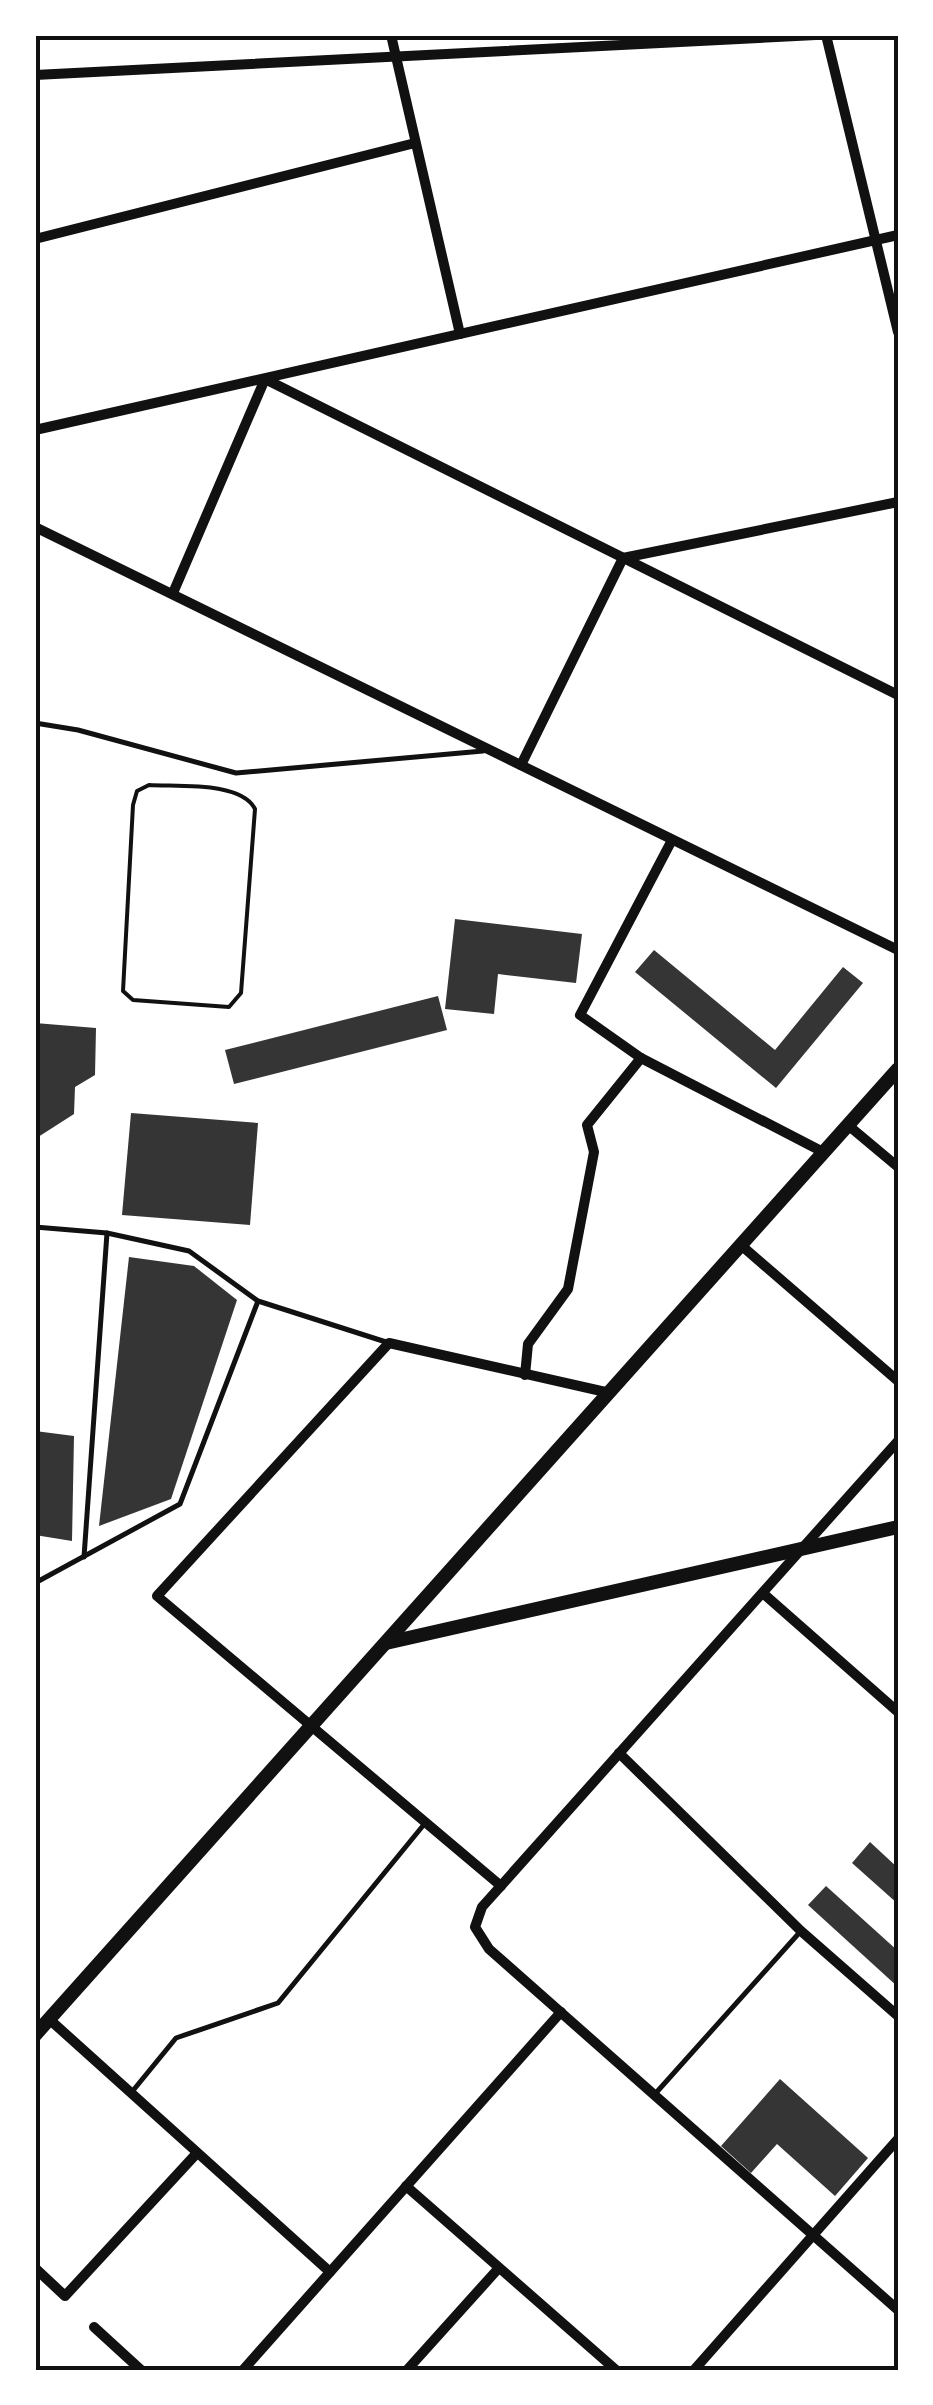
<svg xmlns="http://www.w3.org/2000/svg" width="933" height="2405" viewBox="0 0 933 2405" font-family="Overpass,sans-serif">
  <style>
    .building { fill: #353535 }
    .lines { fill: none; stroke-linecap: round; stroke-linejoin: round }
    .path { stroke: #111; stroke-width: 4 }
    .service { stroke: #111; stroke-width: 5 }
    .minor { stroke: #111; stroke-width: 10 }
    .secondary { stroke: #111; stroke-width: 14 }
    .neatline { fill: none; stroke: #111; stroke-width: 4 }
  </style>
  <rect width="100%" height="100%" fill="#fff"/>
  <!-- building -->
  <g class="building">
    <path d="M455 919 582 934 576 983 498 974 494 1014 445 1009Z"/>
    <path d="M654 950 775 1050 843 967 863 983 776 1088 635 972Z"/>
    <path d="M438 996 447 1030 234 1084 225 1050Z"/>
    <path d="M35 1023 96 1028 95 1075 75 1087 74 1114 35 1139Z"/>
    <path d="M131 1113 258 1123 250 1225 122 1215Z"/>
    <path d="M129 1257 194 1266 237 1300 171 1499 99 1526Z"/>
    <path d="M35 1431 74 1436 72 1541 35 1535Z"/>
    <path d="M870 1842 898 1868V1904L852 1863Z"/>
    <path d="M826 1886 898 1951V1987L808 1905Z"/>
    <path d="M780 2079 868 2158 835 2196 777 2144 751 2173 721 2146Z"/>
  </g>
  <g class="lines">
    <!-- path -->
    <path class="path" d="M149 785C177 787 241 781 255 809L241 993 229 1007 133 1000 123 991 133 805 137 791Z"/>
    <!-- service -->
    <g class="service">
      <path d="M35 723 78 730 236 773 483 751"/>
      <path d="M35 1227 107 1233 189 1251 258 1301 386 1342"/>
      <path d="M84 1557 107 1233"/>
      <path d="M35 1583 180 1504 258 1301"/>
      <path d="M131 2093 176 2038 278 2003 426 1822"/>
      <path d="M655 2094 800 1932"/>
    </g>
    <!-- minor -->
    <g class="minor">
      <path d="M391 35 460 334"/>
      <path d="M826 35 898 332"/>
      <path d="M35 75 816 35"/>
      <path d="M35 239 415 143"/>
      <path d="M35 430 898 235"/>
      <path d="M35 527 898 950"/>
      <path d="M173 593 265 379 898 695"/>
      <path d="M521 765 623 558 898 502"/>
      <path d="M672 840 580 1015 641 1058 825 1153"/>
      <path d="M849 1126 898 1167"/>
      <path d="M742 1246 898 1381"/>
      <path d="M525 1375 528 1344 568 1289 594 1152 587 1125 641 1058"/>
      <path d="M898 1441 482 1907 475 1927 489 1949 898 2310"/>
      <path d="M765 1595 898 1712"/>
      <path d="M619 1753 801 1931 898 2016"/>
      <path d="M501 1886 157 1596 389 1343 610 1393"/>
      <path d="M49 2019 330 2272"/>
      <path d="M406 2186 616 2370"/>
      <path d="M35 2268 65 2296 197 2153"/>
      <path d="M94 2327 141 2370"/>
      <path d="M243 2370 561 2012"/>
      <path d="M407 2370 497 2270"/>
      <path d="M694 2370 898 2139"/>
    </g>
    <!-- secondary -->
    <g class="secondary">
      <path d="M386 1643 898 1527"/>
      <path d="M35 2035 898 1069"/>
    </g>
  </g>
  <!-- border -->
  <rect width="933" height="2405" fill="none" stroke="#ffffff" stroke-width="75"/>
  <rect x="38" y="38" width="858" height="2330" class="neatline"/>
</svg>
